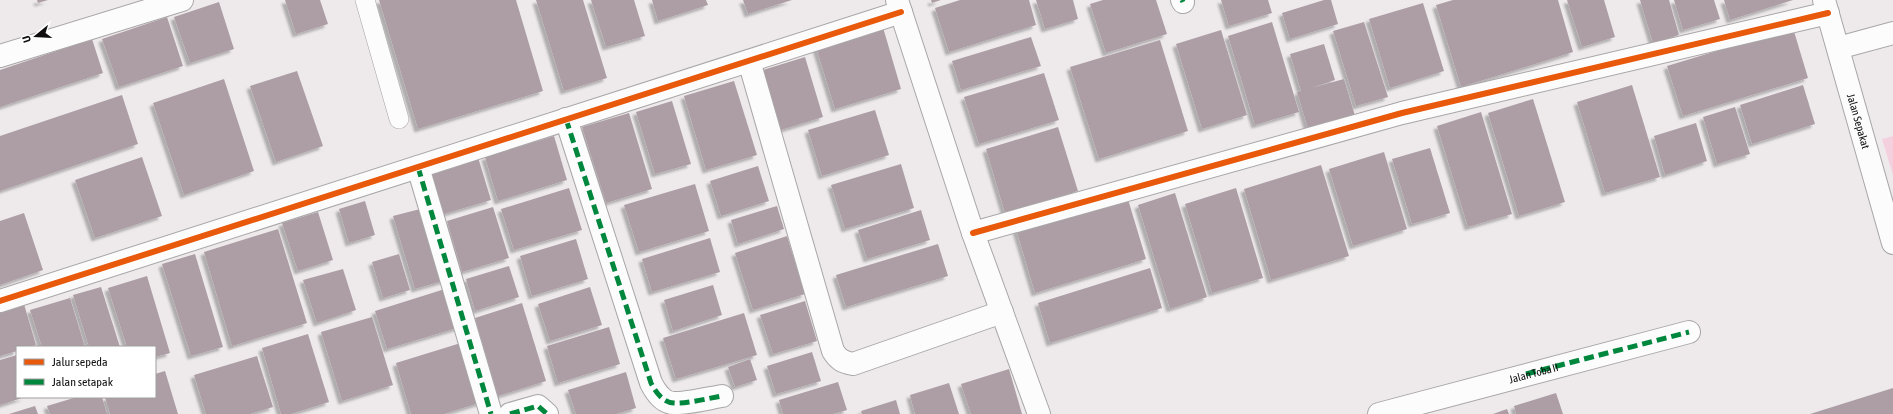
<svg xmlns="http://www.w3.org/2000/svg" width="1893" height="414" viewBox="0 0 1893 414" font-family="'Asap Condensed',sans-serif">
  <style>
    .green { fill: #f4d0df }
    .building { fill: #ad9ea5; filter: url(#shadow) }
    .lines { fill: none; stroke-linecap: round; stroke-linejoin: round }
    .service-casing { stroke: #a9a6a7; stroke-width: 20 }
    .minor-casing { stroke: #a9a6a7; stroke-width: 24 }
    .service { stroke: #fcfcfc; stroke-width: 19 }
    .minor { stroke: #fcfcfc; stroke-width: 22 }
    .quiet { stroke: #00873e; stroke-width: 5; stroke-dasharray: 10 5; stroke-linecap: butt }
    .cycleway-casing { stroke: #fff; stroke-width: 8 }
    .cycleway { stroke: #e8590c; stroke-width: 6 }
    .labels { text-anchor: middle; dominant-baseline: central; stroke-width: 3.5; stroke-linejoin: round; paint-order: stroke }
    .street-label { font-size: 11px; fill: #0f0d0d; stroke: #fff }
  </style>
  <defs>
    <filter id="shadow"><feDropShadow dx="-3.5" dy="3.5" stdDeviation="1" flood-color="#0004"/></filter>
  </defs>
  <rect width="100%" height="100%" fill="#eeeaec"/>
  <!-- green -->
  <path class="green" d="M1893 136V175L1882 139Z"/>
  <!-- building -->
  <g class="building">
    <path d="M37 0H48L38 3Z"/>
    <path d="M285 0H320L328 24 296 34Z"/>
    <path d="M379 0H516L543 91 418 129Z"/>
    <path d="M536 0H583L607 78 564 91Z"/>
    <path d="M591 0H634L645 36 606 47Z"/>
    <path d="M652 0H706L708 5 658 21Z"/>
    <path d="M743 0H792L748 14Z"/>
    <path d="M931 0H941L932 3Z"/>
    <path d="M960 0H1029L1036 25 949 52 935 8Z"/>
    <path d="M1036 0H1073L1078 19 1045 29Z"/>
    <path d="M1103 0H1156L1167 34 1106 53 1090 4Z"/>
    <path d="M1221 0H1268L1272 13 1229 26Z"/>
    <path d="M1324 0H1331L1338 24 1290 39 1282 13Z"/>
    <path d="M1453 0H1558L1573 52 1461 87 1436 5Z"/>
    <path d="M1567 0H1604L1615 37 1582 47Z"/>
    <path d="M1640 0H1669L1679 35 1653 43Z"/>
    <path d="M1674 0H1714L1720 19 1683 30Z"/>
    <path d="M1724 0H1793L1730 20Z"/>
    <path d="M219 2 234 49 190 63 174 17Z"/>
    <path d="M1423 3 1444 71 1390 88 1369 19Z"/>
    <path d="M167 17 183 66 119 87 102 39Z"/>
    <path d="M1272 22 1299 112 1255 125 1228 36Z"/>
    <path d="M1364 22 1388 97 1356 106 1333 31Z"/>
    <path d="M882 24 901 89 835 109 815 44Z"/>
    <path d="M1793 28 1808 78 1683 116 1667 66Z"/>
    <path d="M1221 30 1247 115 1202 129 1176 44Z"/>
    <path d="M1031 37 1041 66 961 90 952 61Z"/>
    <path d="M92 39 103 73 0 107V70Z"/>
    <path d="M1160 40 1188 131 1099 159 1070 67Z"/>
    <path d="M1324 44 1335 80 1311 88 1344 79 1356 119 1309 132 1297 92 1301 91 1290 54Z"/>
    <path d="M805 57 823 117 781 130 763 70Z"/>
    <path d="M297 71 323 146 276 162 250 86Z"/>
    <path d="M1044 73 1059 120 979 144 964 97Z"/>
    <path d="M224 79 254 171 184 195 153 103Z"/>
    <path d="M734 81 757 155 706 170 684 96Z"/>
    <path d="M1632 85 1660 177 1605 193 1577 102Z"/>
    <path d="M1803 85 1815 124 1752 144 1740 105Z"/>
    <path d="M122 95 138 144 0 191V136Z"/>
    <path d="M1533 99 1565 202 1519 216 1488 113Z"/>
    <path d="M672 101 691 164 655 174 636 112Z"/>
    <path d="M1735 107 1750 154 1717 164 1703 117Z"/>
    <path d="M875 110 889 155 822 176 808 130Z"/>
    <path d="M1481 112 1512 214 1468 227 1437 126Z"/>
    <path d="M629 113 652 189 606 203 582 127Z"/>
    <path d="M1696 123 1707 161 1665 175 1654 136Z"/>
    <path d="M1058 127 1078 191 1005 213 986 149Z"/>
    <path d="M554 136 567 180 498 201 485 157Z"/>
    <path d="M1430 148 1450 213 1412 224 1392 159Z"/>
    <path d="M1384 152 1407 229 1353 246 1329 169Z"/>
    <path d="M477 154 491 200 444 214 430 169Z"/>
    <path d="M142 157 162 216 95 238 75 180Z"/>
    <path d="M901 164 914 208 845 229 831 185Z"/>
    <path d="M1321 165 1349 256 1271 280 1244 189Z"/>
    <path d="M758 166 769 201 721 216 710 181Z"/>
    <path d="M695 184 709 231 639 252 624 205Z"/>
    <path d="M569 188 582 230 514 250 501 209Z"/>
    <path d="M1236 188 1263 278 1212 293 1185 204Z"/>
    <path d="M1175 193 1207 297 1170 309 1138 205Z"/>
    <path d="M1127 196 1146 259 1035 293 1016 229Z"/>
    <path d="M365 201 375 235 349 243 339 209Z"/>
    <path d="M777 206 784 229 738 244 731 220Z"/>
    <path d="M493 207 509 258 462 272 447 221Z"/>
    <path d="M424 208 446 280 415 289 393 216Z"/>
    <path d="M921 210 930 240 867 259 858 230Z"/>
    <path d="M318 212 333 260 298 271 282 223Z"/>
    <path d="M24 213 43 270 0 285V221Z"/>
    <path d="M278 229 307 323 232 346 204 252Z"/>
    <path d="M787 236 805 294 753 310 735 253Z"/>
    <path d="M710 238 720 272 652 292 642 259Z"/>
    <path d="M576 239 588 279 532 296 520 256Z"/>
    <path d="M938 244 948 276 846 307 836 275Z"/>
    <path d="M195 254 223 347 191 356 162 264Z"/>
    <path d="M399 254 410 290 383 298 372 262Z"/>
    <path d="M509 266 519 297 475 311 466 279Z"/>
    <path d="M1150 268 1162 308 1050 343 1038 303Z"/>
    <path d="M343 269 356 310 317 323 303 280Z"/>
    <path d="M147 276 170 353 155 357V347H127L108 288Z"/>
    <path d="M713 285 722 315 673 331 664 300Z"/>
    <path d="M101 287 120 347H89L73 295Z"/>
    <path d="M590 287 602 325 550 341 538 304Z"/>
    <path d="M448 288 460 327 387 349 375 311Z"/>
    <path d="M70 298 85 347H42L30 310Z"/>
    <path d="M805 301 817 341 773 354 760 315Z"/>
    <path d="M522 303 546 381 498 396 475 318Z"/>
    <path d="M24 304 36 345 29 347H17V351L0 356V312Z"/>
    <path d="M744 313 757 355 676 379 663 338Z"/>
    <path d="M372 317 393 385 342 401 321 332Z"/>
    <path d="M609 327 620 364 558 383 547 346Z"/>
    <path d="M308 334 329 402 291 414H281L262 348Z"/>
    <path d="M464 342 482 402 444 414H411L396 363Z"/>
    <path d="M812 352 821 381 776 394 767 366Z"/>
    <path d="M17 355V397H25L0 405V360Z"/>
    <path d="M257 356 273 407 250 414H206L194 375Z"/>
    <path d="M750 359 757 380 735 387 728 367Z"/>
    <path d="M1009 369 1022 414H971L961 384Z"/>
    <path d="M165 371 178 414H110L105 397H155V374Z"/>
    <path d="M626 372 636 408 616 414H576L568 390Z"/>
    <path d="M838 382 847 410 833 414H783L779 400Z"/>
    <path d="M949 383 959 414H915L910 395Z"/>
    <path d="M1893 388V414H1810Z"/>
    <path d="M1556 393 1563 414H1516L1514 406Z"/>
    <path d="M77 397H102L107 414H50L47 406Z"/>
    <path d="M896 400 900 414H862L861 411Z"/>
    <path d="M35 406 38 414H9Z"/>
    <path d="M1507 409 1509 414H1493Z"/>
  </g>
  <g class="lines">
    <!-- service casing -->
    <g class="service-casing">
      <path id="service" d="M365 0 399 119"/>
    </g>
    <!-- minor casing -->
    <g class="minor-casing">
      <g id="minor">
        <path d="M897 0 973 233 1039 414"/>
        <path d="M1182 0 1183 2"/>
        <path id="s1" d="M1824 0 1893 243"/>
        <path d="M1838 48 1893 33"/>
        <path d="M0 56 182 0"/>
        <path d="M749 61 833 351C838 359 842 362 853 364L1002 312"/>
        <path d="M566 119 651 383C655 391 663 403 674 403 685 404 710 398 722 396"/>
        <path d="M418 167 491 414"/>
        <path d="M973 233 1402 113 1828 13"/>
        <path d="M0 301 901 12"/>
        <path d="M510 414 538 406 547 414"/>
        <path id="s2" d="M1379 414 1689 332"/>
      </g>
    </g>
    <!-- service -->
    <use href="#service" class="service"/>
    <!-- minor -->
    <use href="#minor" class="minor"/>
    <!-- quiet -->
    <g class="quiet">
      <path d="M1182 0 1183 2"/>
      <path d="M566 119 651 383C655 391 663 403 674 403 685 404 710 398 722 396"/>
      <path d="M418 167 491 414"/>
      <path d="M1526 374 1689 332"/>
      <path d="M510 414 538 406 547 414"/>
    </g>
    <!-- cycleway casing -->
    <g class="cycleway-casing">
      <g id="cycleway">
        <path d="M973 233 1402 113 1828 13"/>
        <path d="M0 301 901 12"/>
      </g>
    </g>
    <!-- cycleway -->
    <use href="#cycleway" class="cycleway"/>
  </g>
  <g class="labels">
    <!-- street labels -->
    <g class="street-label">
      <text stroke="none"><textPath href="#s1" startOffset="126">Jalan Sepakat</textPath></text>
      <text stroke="none"><textPath href="#s2" startOffset="160">Jalan Toba II</textPath></text>
    </g>
  </g>
  <!-- legend -->
  <rect x="16" y="346" width="140" height="52" fill="#ffffff" stroke="#9f9e9e"/>
  <rect x="24" y="359" width="20" height="6" fill="#e8590c" stroke="#9f9e9e"/>
  <text x="52" y="366" font-size="12" fill="#0f0d0d">Jalur sepeda</text>
  <rect x="24" y="379" width="20" height="6" fill="#00873e" stroke="#9f9e9e"/>
  <text x="52" y="386" font-size="12" fill="#0f0d0d">Jalan setapak</text>
  <!-- north arrow -->
  <g transform="translate(36 36) rotate(252)" stroke="#ffffff" stroke-width="3" paint-order="stroke">
  <path d="M0-3L7 15L0 10L-7 15Z" fill="#0f0d0d"/>
  <text y="-6" font-size="11" font-weight="bold" text-anchor="middle" fill="#0f0d0d">U</text>
  </g>
</svg>
